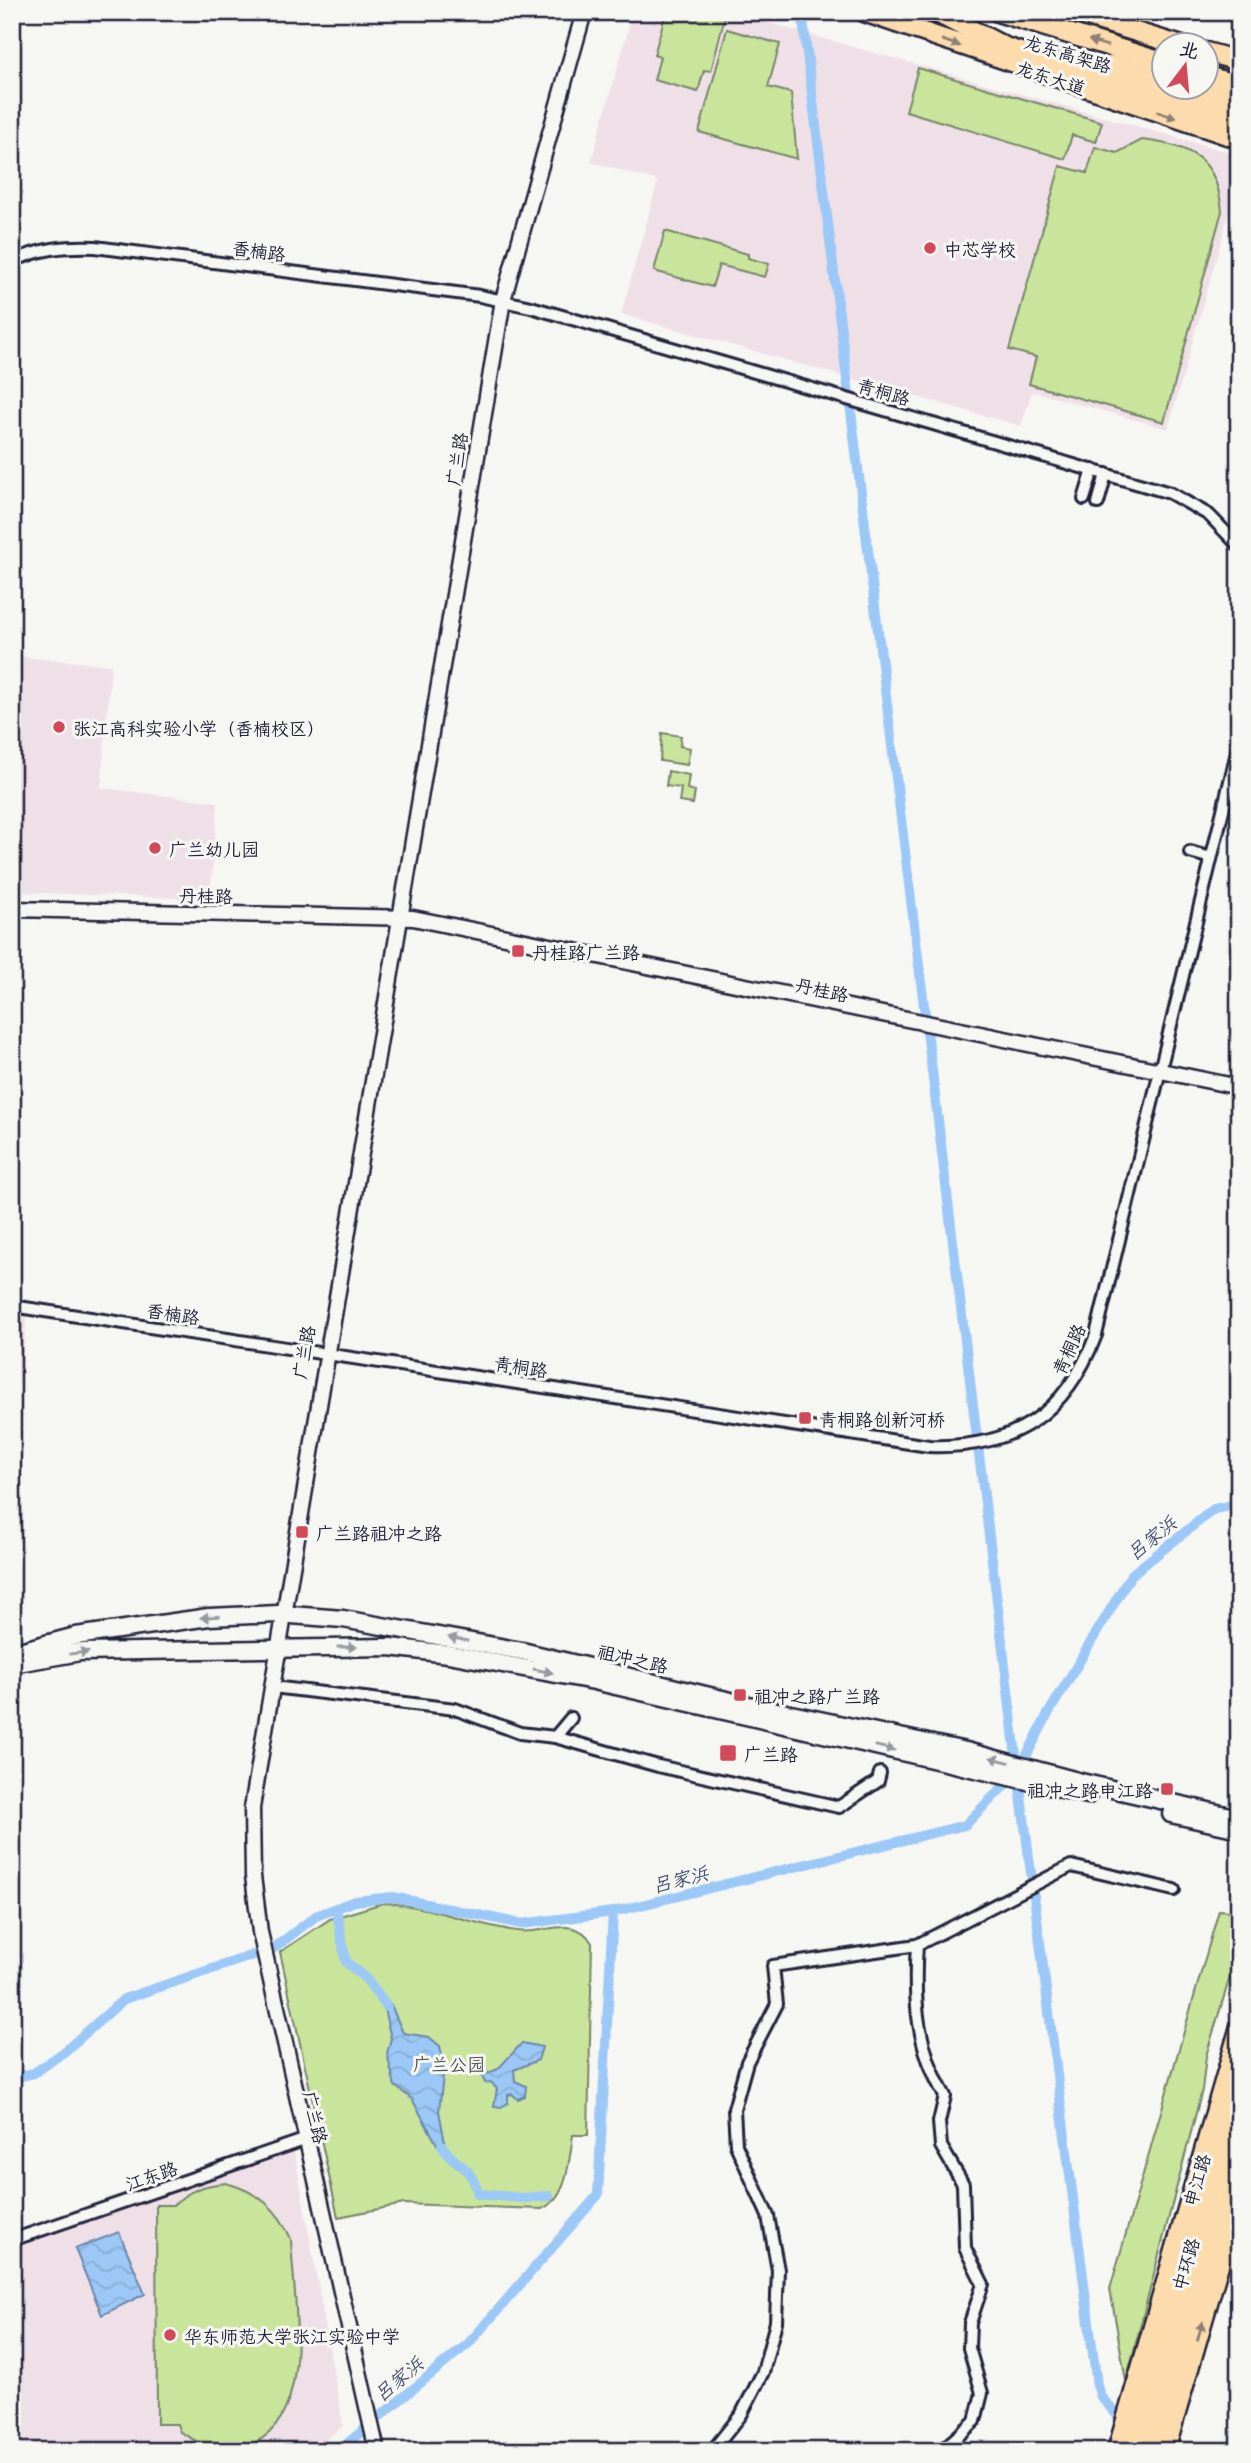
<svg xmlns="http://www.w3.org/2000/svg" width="1251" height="2463" viewBox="0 0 1251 2463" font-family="'Playpen Sans','LXGW WenKai TC',sans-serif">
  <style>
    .built { fill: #efe0e7 }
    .green { fill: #c9e49b; stroke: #76836b; stroke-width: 2 }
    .water { fill: url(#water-waves); stroke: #6b86ab; stroke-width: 2 }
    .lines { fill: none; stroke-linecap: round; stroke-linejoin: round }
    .canal { stroke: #9bc8f6; stroke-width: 10 }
    .minor-casing { stroke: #22223b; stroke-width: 16 }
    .tertiary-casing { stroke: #22223b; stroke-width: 19 }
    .secondary-casing { stroke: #22223b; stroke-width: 21 }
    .primary-casing { stroke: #22223b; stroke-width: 23 }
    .trunk-casing { stroke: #22223b; stroke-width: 24 }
    .minor { stroke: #f6f6f2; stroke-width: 10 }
    .tertiary { stroke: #f6f6f2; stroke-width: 14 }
    .secondary { stroke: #f6f6f2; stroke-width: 16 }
    .primary { stroke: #fcdcac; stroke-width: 18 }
    .trunk { stroke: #fcdcac; stroke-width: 19 }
    .oneway { fill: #8f7f74 }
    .oneway2 { fill: #9797a0 }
    .poi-dot { fill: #d1495b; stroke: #f6f6f2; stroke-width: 2.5 }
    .labels { text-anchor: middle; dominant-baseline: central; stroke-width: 6; stroke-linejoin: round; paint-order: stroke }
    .street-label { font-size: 18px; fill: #22223b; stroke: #f6f6f2 }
    .poi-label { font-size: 18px; fill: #22223b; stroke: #f6f6f2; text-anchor: start }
    .park-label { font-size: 18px; fill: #4c5253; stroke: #f6f6f2 }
    .water-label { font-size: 19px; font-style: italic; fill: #465473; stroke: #f6f6f2 }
  </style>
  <defs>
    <pattern id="water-waves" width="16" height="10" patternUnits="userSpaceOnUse" patternTransform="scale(1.75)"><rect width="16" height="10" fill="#9bc8f6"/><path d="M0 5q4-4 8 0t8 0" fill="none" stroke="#85acd4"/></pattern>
  </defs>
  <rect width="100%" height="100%" fill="#f6f6f2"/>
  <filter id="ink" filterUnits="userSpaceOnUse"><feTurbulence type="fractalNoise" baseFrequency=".0143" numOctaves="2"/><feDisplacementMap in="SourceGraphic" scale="14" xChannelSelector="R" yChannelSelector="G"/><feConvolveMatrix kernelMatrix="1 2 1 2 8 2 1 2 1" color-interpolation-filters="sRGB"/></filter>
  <g filter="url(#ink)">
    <!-- built -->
    <g class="built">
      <path d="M633 12H729L1239 155V178L1168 429 1032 391 1021 426 621 314 658 181 591 162Z"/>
      <path d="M12 656 111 665 101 788 218 802 210 899 12 892Z"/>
      <path d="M12 1315 27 1318 18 1391H12Z"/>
      <path d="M294 2149 343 2426 313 2451H12V2244Z"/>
    </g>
    <!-- green -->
    <g class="green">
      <path d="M666 12H711L725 16 711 71 704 70 698 92 654 80 660 57 654 55Z"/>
      <path d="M727 29 780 44 768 87 791 93 797 159 699 132Z"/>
      <path d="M918 68 1102 122 1096 142 1072 135 1065 159 906 111Z"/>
      <path d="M1142 140C1192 146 1217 158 1222 211L1164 422 1029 384 1036 357 1009 350 1060 166 1087 173 1095 147 1117 153Z"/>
      <path d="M665 231 748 254V258L769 264 765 277 719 265 712 287 654 271Z"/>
      <path d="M662 733 681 736 680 746 690 748 687 765 660 761Z"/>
      <path d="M668 771 689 775 687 789 695 791 693 804 679 802 681 788 666 786Z"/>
      <path d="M383 1903C429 1905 472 1925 517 1931 544 1935 575 1913 592 1943L588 2135H573C569 2160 568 2197 542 2209L404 2204 338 2217 280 1952 330 1919Z"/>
      <path d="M1219 1910 1239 1912V1947L1206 2056 1202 2090 1126 2381 1110 2289Z"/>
      <path d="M226 2183C258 2192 278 2208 291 2239 293 2294 316 2415 254 2443 223 2457 208 2448 180 2432L177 2424H157L156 2205H173C190 2190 203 2185 226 2183Z"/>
    </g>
    <!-- water -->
    <g class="water">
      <path d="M391 2005 403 2033 429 2037 440 2046 444 2067 439 2111 445 2143 438 2146 412 2099 395 2086 387 2054 391 2038 384 2009Z"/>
      <path d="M522 2043 542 2047 538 2060 514 2070 515 2081 526 2086 525 2096 518 2099 512 2094 508 2095V2103L501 2107 494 2106 497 2089 491 2082 485 2083 482 2076 498 2069Z"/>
      <path d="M119 2232 145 2294 102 2315 75 2249Z"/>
    </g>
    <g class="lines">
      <!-- canal -->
      <g class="canal">
        <path d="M802 12 1018 1772 1097 2385 1101 2397 1127 2426"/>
        <path d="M336 1908 346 1962 366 1979 387 2007"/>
        <path d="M12 2078 34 2073 64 2052 124 1999 274 1948 316 1916 355 1901 393 1897 521 1924 613 1912"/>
        <path d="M442 2145C454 2168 470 2161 478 2194L522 2198 549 2196"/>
        <path d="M338 2451 469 2343 598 2195 613 1912 965 1825 1018 1772 1048 1714 1131 1575 1214 1509 1239 1504"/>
      </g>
      <!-- minor casing -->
      <g class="minor-casing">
        <g id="minor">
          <path d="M12 262C39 248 66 246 95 247L480 296 531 307 1170 493 1209 515 1239 546"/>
          <path d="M1084 499 1093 470"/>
          <path d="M1098 503 1106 474"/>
          <path d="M1190 852 1211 858"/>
          <path d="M12 1306 929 1446C1014 1449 1066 1414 1096 1335L1239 744"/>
          <path d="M273 1687 455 1709 520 1733 555 1737 658 1766 839 1807 878 1781 880 1773"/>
          <path d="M555 1737 571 1718"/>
          <path d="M917 1945C913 2000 917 2048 945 2096L939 2122 941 2146 963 2184 965 2248 983 2284 970 2323 969 2348 982 2393 975 2421 941 2451"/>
          <path d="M12 2240 301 2141"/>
          <path d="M712 2451 741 2415 763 2372 776 2322 778 2270 768 2216 736 2145 734 2109 747 2062 777 2004 773 1966 917 1945 1071 1866 1174 1890"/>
        </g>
      </g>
      <!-- tertiary casing -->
      <g class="tertiary-casing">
        <g id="tertiary">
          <path d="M12 909 413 918 1239 1087"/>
          <path d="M377 2451 260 1932 253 1876 252 1808 503 300 584 12"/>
        </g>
      </g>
      <!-- secondary casing -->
      <g class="secondary-casing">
        <g id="secondary">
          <path d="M12 1653 76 1636 209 1617 278 1614 343 1619 522 1651 739 1703 966 1751 1081 1782 1239 1818"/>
          <path d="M12 1664 80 1652 390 1647 448 1654 594 1681 1088 1795"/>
          <path d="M1171 1814 1239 1829"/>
        </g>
      </g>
      <!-- primary casing -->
      <g class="primary-casing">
        <g id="primary">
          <path d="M864 12 1239 139"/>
          <path d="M1071 12 1182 46"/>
          <path d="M1206 52 1239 61"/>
          <path d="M1117 2451 1239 2030"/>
          <path d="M1165 2451 1239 2196"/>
        </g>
      </g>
      <!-- trunk casing -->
      <g class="trunk-casing">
        <g id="trunk">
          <path d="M999 12 1164 63"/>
          <path d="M940 14 1006 48 1239 120"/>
          <path d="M1111 66 1164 82"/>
          <path d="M1206 76 1239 86"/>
          <path d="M1181 88 1239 105"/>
          <path d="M1132 2451 1239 2077"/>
          <path d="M1151 2451 1239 2144"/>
        </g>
      </g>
      <!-- minor -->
      <use href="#minor" class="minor"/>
      <!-- tertiary -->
      <use href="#tertiary" class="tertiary"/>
      <!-- secondary -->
      <use href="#secondary" class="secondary"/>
      <!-- primary -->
      <use href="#primary" class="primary"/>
      <!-- trunk -->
      <use href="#trunk" class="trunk"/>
    </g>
    <!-- one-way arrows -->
    <defs><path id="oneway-solid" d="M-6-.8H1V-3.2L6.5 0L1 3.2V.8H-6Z" transform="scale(1.75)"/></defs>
    <g class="oneway">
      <use href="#oneway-solid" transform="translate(951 43) rotate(19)"/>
      <use href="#oneway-solid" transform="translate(1098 43) rotate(-163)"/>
      <use href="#oneway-solid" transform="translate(1167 115) rotate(18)"/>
      <use href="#oneway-solid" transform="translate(1200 2331) rotate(-74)"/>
    </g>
    <g class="oneway2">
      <use href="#oneway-solid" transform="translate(210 1617) rotate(175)"/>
      <use href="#oneway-solid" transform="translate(458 1639) rotate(-169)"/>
      <use href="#oneway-solid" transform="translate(347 1647)"/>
      <use href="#oneway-solid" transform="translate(79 1653) rotate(-6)"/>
      <use href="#oneway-solid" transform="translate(543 1671) rotate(11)"/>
      <use href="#oneway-solid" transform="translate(885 1748) rotate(13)"/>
      <use href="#oneway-solid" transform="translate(1000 1760) rotate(-165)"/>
    </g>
  </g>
  <!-- markers -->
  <g class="poi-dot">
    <circle cx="930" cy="248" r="7"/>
    <circle cx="59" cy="727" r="7"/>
    <circle cx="155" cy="848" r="7"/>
    <rect x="511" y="944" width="14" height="14" rx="3.5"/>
    <rect x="798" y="1411" width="14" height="14" rx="3.5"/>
    <rect x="295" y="1525" width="14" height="14" rx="3.5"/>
    <rect x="733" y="1688" width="14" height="14" rx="3.5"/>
    <rect x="719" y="1744" width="18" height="18" rx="3.5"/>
    <rect x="1160" y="1782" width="14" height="14" rx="3.5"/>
    <circle cx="170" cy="2335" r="7"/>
  </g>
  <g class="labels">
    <!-- street labels -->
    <g class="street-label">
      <text transform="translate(1068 53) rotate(17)">龙东高架路</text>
      <text transform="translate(1051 77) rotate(18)">龙东大道</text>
      <text transform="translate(259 250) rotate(8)">香楠路</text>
      <text transform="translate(884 391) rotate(16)">青桐路</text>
      <text transform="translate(456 459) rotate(-81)">广兰路</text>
      <text transform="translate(206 895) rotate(1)">丹桂路</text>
      <text transform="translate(822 989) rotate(12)">丹桂路</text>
      <text transform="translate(173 1313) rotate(9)">香楠路</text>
      <text transform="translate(1068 1349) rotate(-65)">青桐路</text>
      <text transform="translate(303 1352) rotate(-80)">广兰路</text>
      <text transform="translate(521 1366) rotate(9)">青桐路</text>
      <text transform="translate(633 1658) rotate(13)">祖冲之路</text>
      <text transform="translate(316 2117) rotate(77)">广兰路</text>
      <text transform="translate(151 2175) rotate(-19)">江东路</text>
      <text transform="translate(1196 2180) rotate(-74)">申江路</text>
      <text transform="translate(1185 2264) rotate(-74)">中环路</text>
    </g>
    <!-- poi labels -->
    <g class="poi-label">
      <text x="944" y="248">中芯学校</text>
      <text x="73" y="727">张江高科实验小学（香楠校区）</text>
      <text x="169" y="848">广兰幼儿园</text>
      <text x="532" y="951">丹桂路广兰路</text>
      <text x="819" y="1418">青桐路创新河桥</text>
      <text x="316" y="1532">广兰路祖冲之路</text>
      <text x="754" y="1695">祖冲之路广兰路</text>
      <text x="744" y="1753">广兰路</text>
      <text x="1153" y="1789" text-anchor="end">祖冲之路申江路</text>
      <text x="184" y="2335">华东师范大学张江实验中学</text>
    </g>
    <!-- park labels -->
    <g class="park-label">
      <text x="449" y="2063">广兰公园</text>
    </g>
    <!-- water labels -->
    <g class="water-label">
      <text transform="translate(1151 1537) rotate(-39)">吕家浜</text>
      <text transform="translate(680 1878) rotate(-14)">吕家浜</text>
      <text transform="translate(398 2378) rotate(-40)">吕家浜</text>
    </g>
  </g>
  <!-- margin -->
  <rect width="1251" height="2463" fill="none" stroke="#f6f6f2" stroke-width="42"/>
  <rect x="21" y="21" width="1209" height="2421" fill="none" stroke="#22223b" stroke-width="2.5" filter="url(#ink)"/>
  <!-- north arrow -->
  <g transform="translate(1185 66) rotate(16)"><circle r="33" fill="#f6f6f2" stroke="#a1a1a9" stroke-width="2"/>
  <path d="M0-5L12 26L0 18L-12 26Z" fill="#d1495b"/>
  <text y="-10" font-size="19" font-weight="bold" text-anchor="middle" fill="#22223b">北</text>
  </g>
</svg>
